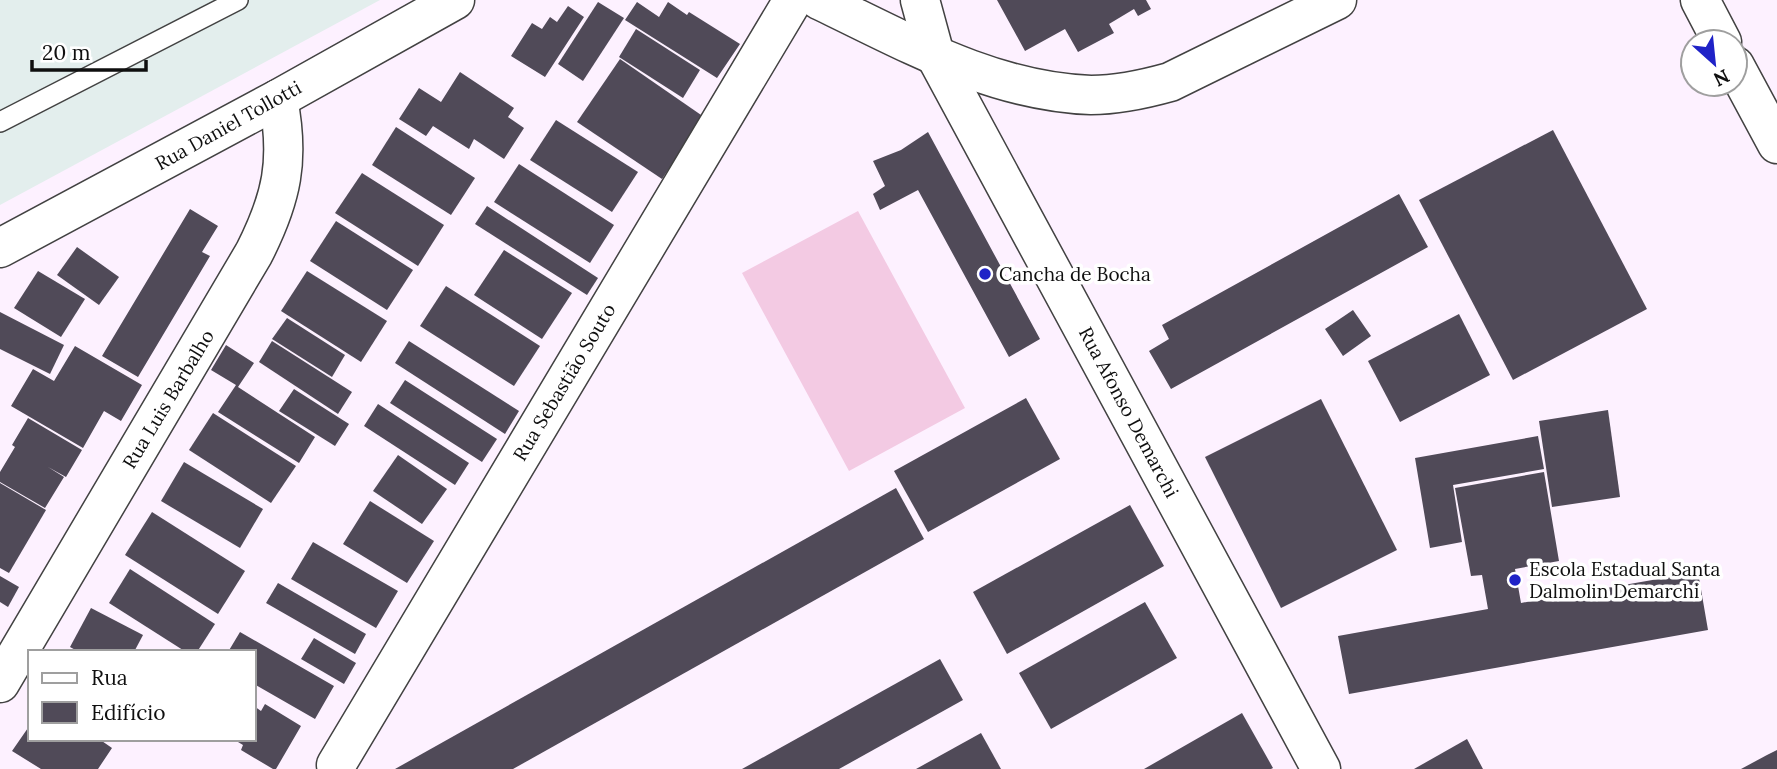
<svg xmlns="http://www.w3.org/2000/svg" width="1777" height="769" viewBox="0 0 1777 769" font-family="Lora,serif">
  <style>
    .industrial { fill: #e3eeed }
    .pitch { fill: #f3cae3 }
    .building { fill: #504a58 }
    .lines { fill: none; stroke-linecap: round; stroke-linejoin: round }
    .lane-casing { stroke: #424242; stroke-width: 22 }
    .street-casing { stroke: #424242; stroke-width: 41 }
    .lane { stroke: #fff; stroke-width: 19 }
    .street { stroke: #fff; stroke-width: 38 }
    .poi-dot { fill: #1f22c7; stroke: #fff; stroke-width: 2.5 }
    .labels { text-anchor: middle; dominant-baseline: central; stroke-width: 7; stroke-linejoin: round; paint-order: stroke }
    .street-label { font-size: 19px; fill: #0f0f0f; stroke: #fff }
    .poi-label { font-size: 19px; fill: #0f0f0f; stroke: #fff; text-anchor: start }
  </style>
  <rect width="100%" height="100%" fill="#fdf1ff"/>
  <!-- industrial -->
  <path class="industrial" d="M0 0H380L0 205Z"/>
  <!-- pitch -->
  <path class="pitch" d="M858 211 965 408 849 471 742 273Z"/>
  <!-- building -->
  <g class="building">
    <path d="M997 0H1146L1151 9 1138 16 1134 9 1109 24 1114 33 1078 52 1065 29 1025 51Z"/>
    <path d="M598 2 624 18 583 81 558 64Z"/>
    <path d="M637 2 659 17 668 2 687 15 689 12 740 44 717 78 625 20Z"/>
    <path d="M568 6 584 17 545 77 511 56 532 23 542 29 550 17 557 22Z"/>
    <path d="M636 29 700 70 683 98 619 57Z"/>
    <path d="M620 59 704 117 662 179 577 122Z"/>
    <path d="M460 72 514 108 508 117 524 128 504 159 474 139 469 149 433 126 426 136 399 119 419 88 441 102Z"/>
    <path d="M556 120 638 172 612 212 530 160Z"/>
    <path d="M396 127 475 178 451 215 372 165Z"/>
    <path d="M1553 130 1647 309 1513 380 1419 200Z"/>
    <path d="M928 132 1040 339 1009 357 918 190 880 210 873 194 885 186 873 161 901 150Z"/>
    <path d="M519 164 614 225 590 263 494 202Z"/>
    <path d="M362 173 444 225 418 266 335 213Z"/>
    <path d="M1399 194 1428 247 1171 389 1149 351 1169 339 1162 325Z"/>
    <path d="M487 206 598 278 587 295 475 224Z"/>
    <path d="M190 209 218 226 202 252 210 256 138 377 102 356Z"/>
    <path d="M336 221 413 270 387 310 310 261Z"/>
    <path d="M77 247 119 277 99 305 57 275Z"/>
    <path d="M504 250 572 293 542 339 474 295Z"/>
    <path d="M38 271 85 299 61 337 14 308Z"/>
    <path d="M307 271 387 321 361 362 281 311Z"/>
    <path d="M446 286 540 346 514 386 420 326Z"/>
    <path d="M1353 310 1371 336 1343 356 1325 329Z"/>
    <path d="M0 312 64 345 50 374 0 349Z"/>
    <path d="M1459 314 1490 375 1400 422 1368 361Z"/>
    <path d="M287 318 345 355 332 377 272 339Z"/>
    <path d="M272 341 352 392 338 414 259 362Z"/>
    <path d="M409 341 519 411 505 434 395 363Z"/>
    <path d="M226 345 254 363 238 387 315 437 299 463 218 412 236 385 211 370Z"/>
    <path d="M75 346 142 385 121 421 104 411 83 448 11 406 33 369 54 381Z"/>
    <path d="M405 380 497 439 482 462 390 403Z"/>
    <path d="M294 389 349 424 335 446 279 411Z"/>
    <path d="M1026 398 1060 459 928 532 894 471Z"/>
    <path d="M1321 399 1397 550 1281 608 1205 457Z"/>
    <path d="M378 404 469 463 455 485 364 426Z"/>
    <path d="M1608 410 1620 497 1552 507 1539 421Z"/>
    <path d="M213 413 296 466 271 503 189 450Z"/>
    <path d="M28 418 82 450 66 477 48 467 64 477 45 508 0 482V472L15 447 12 445Z"/>
    <path d="M1538 436 1544 469 1453 485 1462 542 1430 548 1415 458Z"/>
    <path d="M398 455 447 489 422 524 373 491Z"/>
    <path d="M184 462 263 509 240 548 161 501Z"/>
    <path d="M1544 472 1559 561 1515 569 1521 603 1698 572 1708 630 1349 694 1338 636 1488 609 1482 575 1471 576 1455 488Z"/>
    <path d="M0 483 46 510 9 573 0 568Z"/>
    <path d="M896 488 924 539 513 769H395Z"/>
    <path d="M370 501 434 541 407 583 343 544Z"/>
    <path d="M1130 505 1164 566 1007 654 973 592Z"/>
    <path d="M152 512 245 571 218 614 125 555Z"/>
    <path d="M313 542 398 591 376 628 291 579Z"/>
    <path d="M130 569 215 624 197 652H186L109 603Z"/>
    <path d="M0 576 19 587 8 607 0 602Z"/>
    <path d="M278 583 366 634 355 654 266 603Z"/>
    <path d="M1145 602 1177 658 1051 729 1019 673Z"/>
    <path d="M91 608 143 635 134 652H79L70 647Z"/>
    <path d="M240 632 334 686 315 719 254 684V652H228Z"/>
    <path d="M314 638 356 663 344 684 301 659Z"/>
    <path d="M940 659 963 700 839 769H742Z"/>
    <path d="M265 704 301 726 276 769H273L241 750 243 745 233 739H254V706L261 711Z"/>
    <path d="M1242 713 1273 768 1271 769H1144Z"/>
    <path d="M30 725V739H99L112 748 98 769H41L12 751Z"/>
    <path d="M981 733 1001 769H916Z"/>
    <path d="M1467 739 1483 769H1414Z"/>
    <path d="M1777 750V769H1741L1767 755Z"/>
  </g>
  <g class="lines">
    <!-- lane casing -->
    <g class="lane-casing">
      <path id="lane" d="M0 122 238 0"/>
    </g>
    <!-- street casing -->
    <g class="street-casing">
      <g id="street">
        <path d="M819 0C905 41 993 92 1091 95 1118 95 1145 89 1170 82L1337 0"/>
        <path d="M920 0 935 55 1321 769"/>
        <path d="M1700 0 1722 42"/>
        <path d="M1735 66 1777 144"/>
        <path d="M0 248 278 99 455 0"/>
        <path d="M0 683 254 253C282 198 290 160 278 99"/>
        <path d="M336 765 793 0"/>
      </g>
    </g>
    <!-- lane -->
    <use href="#lane" class="lane"/>
    <!-- street -->
    <use href="#street" class="street"/>
  </g>
  <!-- markers -->
  <g class="poi-dot">
    <circle cx="985" cy="274" r="7"/>
    <circle cx="1515" cy="580" r="7"/>
  </g>
  <g class="labels">
    <!-- street labels -->
    <g class="street-label">
      <text transform="translate(228 125) rotate(-29)">Rua Daniel Tollotti</text>
      <text transform="translate(564 382) rotate(-59)">Rua Sebastião Souto</text>
      <text transform="translate(168 399) rotate(-59)">Rua Luis Barbalho</text>
      <text transform="translate(1129 412) rotate(62)">Rua Afonso Demarchi</text>
    </g>
    <!-- poi labels -->
    <g class="poi-label">
      <text x="999" y="274">Cancha de Bocha</text>
      <text x="1529" y="569">Escola Estadual Santa<tspan x="1529" dy="22">Dalmolin Demarchi</tspan></text>
    </g>
  </g>
  <!-- legend -->
  <rect x="28" y="650" width="228" height="91" fill="#ffffff" stroke="#9f9f9f" stroke-width="2"/>
  <rect x="42" y="673" width="35" height="10" fill="#ffffff" stroke="#9f9f9f" stroke-width="2"/>
  <text x="91" y="685" font-size="21" fill="#0f0f0f">Rua</text>
  <rect x="42" y="702" width="35" height="21" fill="#504a58" stroke="#9f9f9f" stroke-width="2"/>
  <text x="91" y="720" font-size="21" fill="#0f0f0f">Edifício</text>
  <!-- north arrow -->
  <g transform="translate(1714 63) rotate(153)"><circle r="33" fill="#ffffff" stroke="#9f9f9f" stroke-width="2"/>
  <path d="M0-5L12 26L0 18L-12 26Z" fill="#1f22c7"/>
  <text y="-10" font-size="19" font-weight="bold" text-anchor="middle" fill="#0f0f0f">N</text>
  </g>
  <!-- scale -->
  <path d="M32 60v10h114v-10" fill="none" stroke="#0f0f0f" stroke-width="3.5"/>
  <text x="42" y="60" font-size="21" fill="#0f0f0f" stroke="#ffffff" stroke-width="5" paint-order="stroke">20 m</text>
</svg>
